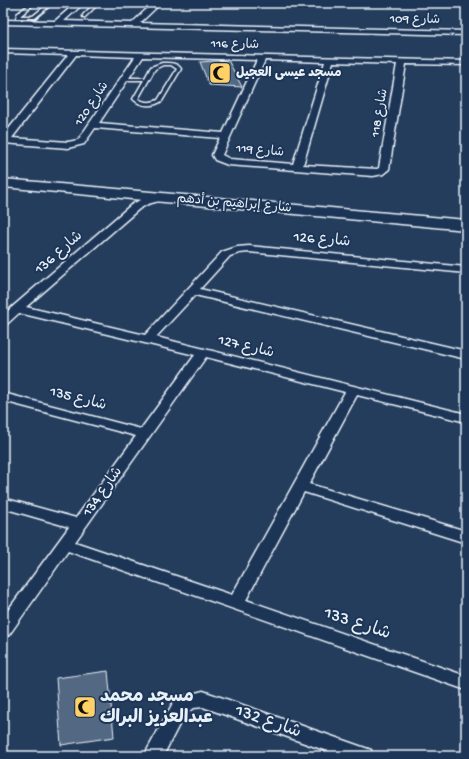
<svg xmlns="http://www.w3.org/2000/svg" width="469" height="759" viewBox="0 0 469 759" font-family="'Gochi Hand','Playpen Sans Arabic',sans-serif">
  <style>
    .building { fill: #536782; stroke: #e8f1f8 }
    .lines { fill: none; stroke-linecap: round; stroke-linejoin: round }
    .lane-casing { stroke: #e8f1f8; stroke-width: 3 }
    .street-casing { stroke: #e8f1f8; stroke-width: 3 }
    .secondary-casing { stroke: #e8f1f8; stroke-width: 3 }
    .lane { fill: #1d3557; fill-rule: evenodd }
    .street { fill: #1d3557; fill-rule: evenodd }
    .secondary { fill: #1d3557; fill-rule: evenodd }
    .labels { text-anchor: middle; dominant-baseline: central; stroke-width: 4; stroke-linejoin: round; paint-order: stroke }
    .far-street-label { font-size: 13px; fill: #e8f1f8; stroke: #1d3557 }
    .far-poi-label { font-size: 13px; font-weight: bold; fill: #e8f1f8; stroke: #1d3557; text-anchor: start }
    .street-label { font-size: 15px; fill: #e8f1f8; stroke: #1d3557 }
    .near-street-label { font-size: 18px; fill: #e8f1f8; stroke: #1d3557 }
    .near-poi-label { font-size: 18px; font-weight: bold; fill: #e8f1f8; stroke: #1d3557; text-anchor: start }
  </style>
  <rect width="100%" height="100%" fill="#253d5d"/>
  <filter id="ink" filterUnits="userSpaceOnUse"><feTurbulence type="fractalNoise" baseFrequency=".025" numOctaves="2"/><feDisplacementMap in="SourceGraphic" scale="8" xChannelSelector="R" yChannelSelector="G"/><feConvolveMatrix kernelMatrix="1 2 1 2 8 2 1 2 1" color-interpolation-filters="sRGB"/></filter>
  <g filter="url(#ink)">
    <!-- building -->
    <g class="building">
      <path d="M122 3H146L148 6 125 8Z"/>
      <path d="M228 60 242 87 209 85 200 62Z"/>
      <path d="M108 671 114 737 61 745 56 678Z"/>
    </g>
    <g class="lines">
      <!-- lane casing -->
      <g class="lane-casing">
        <g id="lane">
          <path d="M31 3H35L20 16H33L49 3H53L35 18H16L17 14Z"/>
          <path d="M95 3H99L85 17H83V15Z"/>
          <path d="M162 63C169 63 177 62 181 69L162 101C153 107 141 107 133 99L144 80H124L122 79 124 78H145L151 67ZM163 65H171L177 69 158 100C151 103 144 103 138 99L155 69Z"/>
        </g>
      </g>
      <!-- street casing -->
      <g class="street-casing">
        <g id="street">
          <path d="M76 3H84L64 21 132 23 153 3H161L140 23 466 31V35L3 24V20L55 21Z"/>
          <path d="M3 49 466 61V65L406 64 389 169 383 174 373 176 228 165 215 160 212 155 220 138 95 128 84 144 68 148 3 143V136L68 55 3 53ZM76 55 135 57 78 140 68 142 12 138ZM143 57 257 60 223 133 99 123ZM265 60 325 62 293 164 230 159 222 155ZM333 62 397 64 379 168 377 169 303 165Z"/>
          <path d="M162 194 166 195 167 197 166 199 148 204 139 209 26 307 145 335 222 252 237 247 249 246 466 267V273L249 252 239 253 230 256 200 289 466 351V359L195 295 156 337 466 414V422L357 395 309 484 466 531V543L304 492 246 600 466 676V690L68 551 9 635 3 637V617L69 527 3 508V498L76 518 136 436 3 401V393L141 429 195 355 19 313 7 324 3 325V315L131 205 140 200ZM206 357 345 392 232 595 75 542Z"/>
          <path d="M203 691 371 750 373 756H341L203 707 194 708 185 713 163 756H144L173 703 184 696Z"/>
        </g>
      </g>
      <!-- secondary casing -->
      <g class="secondary-casing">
        <path id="secondary" d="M3 179 466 220V230L3 187Z"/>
      </g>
      <!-- lane -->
      <use href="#lane" class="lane"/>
      <!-- street -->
      <use href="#street" class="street"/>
      <!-- secondary -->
      <use href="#secondary" class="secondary"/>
    </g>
  </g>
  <!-- icons -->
  <defs>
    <g id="mosque-square" transform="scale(1.15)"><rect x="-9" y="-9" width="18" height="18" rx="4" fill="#ffd166" stroke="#1d3557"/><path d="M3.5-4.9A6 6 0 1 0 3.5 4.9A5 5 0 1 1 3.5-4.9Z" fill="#111"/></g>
  </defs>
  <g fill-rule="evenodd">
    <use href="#mosque-square" x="220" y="73"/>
    <use href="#mosque-square" x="85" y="707"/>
  </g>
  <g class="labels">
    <!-- far-street labels -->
    <g class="far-street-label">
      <text transform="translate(415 20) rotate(1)">شارع 109</text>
      <text transform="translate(235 45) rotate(1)">شارع 116</text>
      <text transform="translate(92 104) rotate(-56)">شارع 120</text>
      <text transform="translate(380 113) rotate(-80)">شارع 118</text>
      <text transform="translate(260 151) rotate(5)">شارع 119</text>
      <text transform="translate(234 204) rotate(5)">شارع إبراهيم بن أدهم</text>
    </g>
    <!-- far-poi labels -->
    <g class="far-poi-label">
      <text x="236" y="73">مسجد عيسى العجيل</text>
    </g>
    <!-- street labels -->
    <g class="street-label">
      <text transform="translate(322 240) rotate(5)">شارع 126</text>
      <text transform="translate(59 253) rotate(-41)">شارع 136</text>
      <text transform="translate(246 347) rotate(14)">شارع 127</text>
      <text transform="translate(78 399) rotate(15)">شارع 135</text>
      <text transform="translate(103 492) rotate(-54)">شارع 134</text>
    </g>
    <!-- near-street labels -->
    <g class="near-street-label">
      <text transform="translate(357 624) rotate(19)">شارع 133</text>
      <text transform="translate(268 722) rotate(20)">شارع 132</text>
    </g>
    <!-- near-poi labels -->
    <g class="near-poi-label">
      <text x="100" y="697">مسجد محمد<tspan x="100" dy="21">عبدالعزيز البراك</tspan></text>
    </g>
  </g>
  <!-- margin -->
  <rect width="469" height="759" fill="none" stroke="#1d3557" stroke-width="16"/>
  <rect x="8" y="8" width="453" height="743" fill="none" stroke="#e8f1f8" stroke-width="1.5" filter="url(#ink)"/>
</svg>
